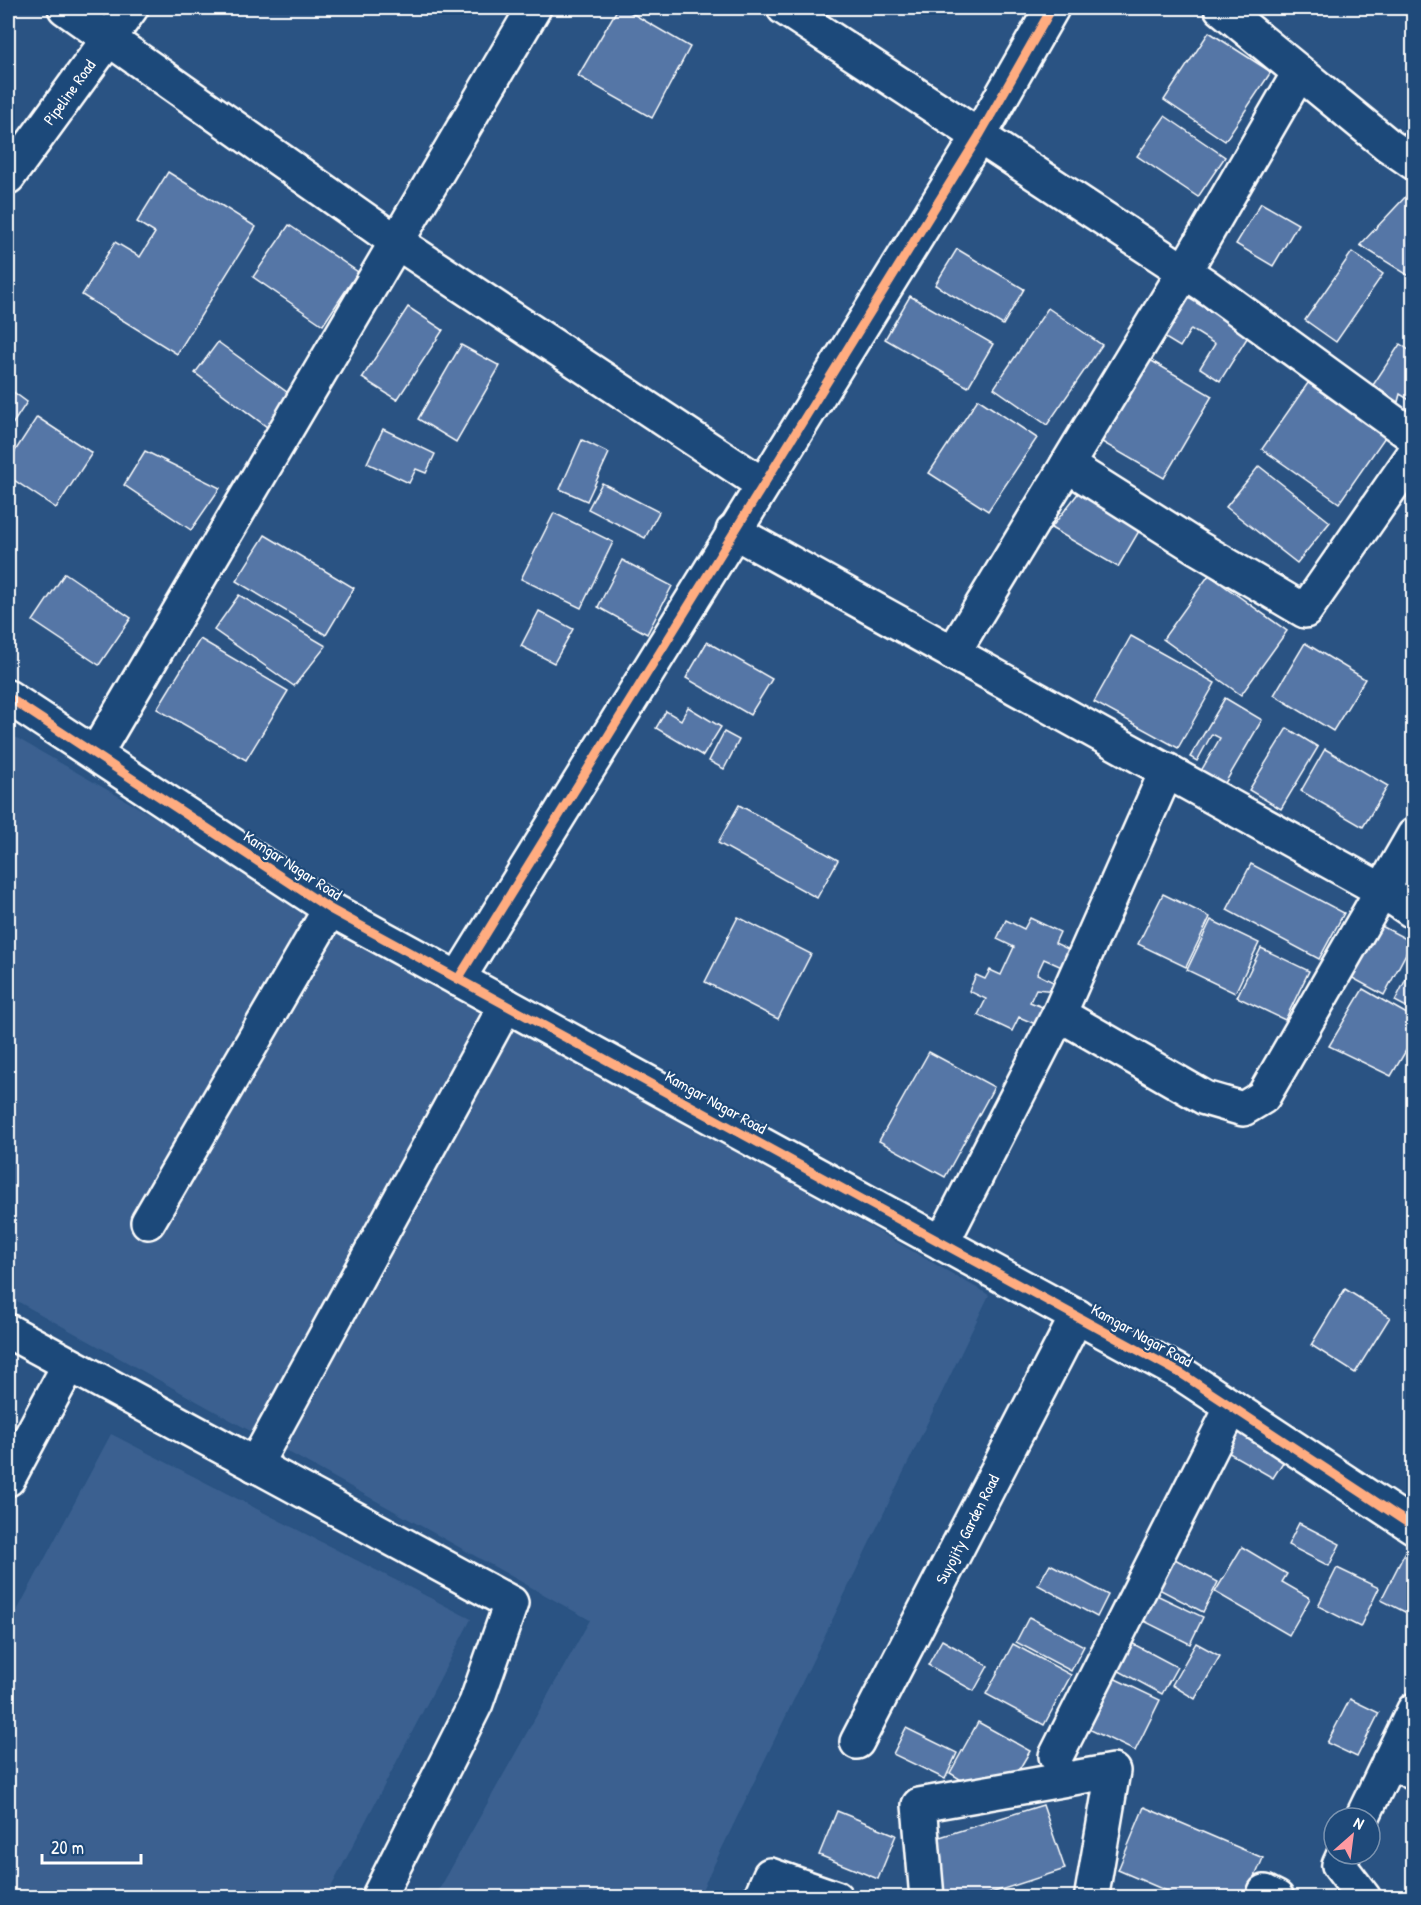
<svg xmlns="http://www.w3.org/2000/svg" width="1421" height="1905" viewBox="0 0 1421 1905" font-family="'Patrick Hand',sans-serif">
  <style>
    .built { fill: #3b6190 }
    .building { fill: #5476a6; stroke: #fff; stroke-width: 1.5 }
    .lines { fill: none; stroke-linecap: round; stroke-linejoin: round }
    .minor-casing { stroke: #fff; stroke-width: 38 }
    .minor { stroke: #1f4a7a; stroke-width: 33 }
    .cycleway-casing { stroke: #1f4a7a; stroke-width: 13 }
    .cycleway { stroke: #ffac80; stroke-width: 9 }
    .labels { text-anchor: middle; dominant-baseline: central; stroke-width: 4.5; stroke-linejoin: round; paint-order: stroke }
    .street-label { font-size: 16px; fill: #fff; stroke: #1f4a7a }
  </style>
  <rect width="100%" height="100%" fill="#2a5383"/>
  <filter id="ink" filterUnits="userSpaceOnUse"><feTurbulence type="fractalNoise" baseFrequency=".0167" numOctaves="2"/><feDisplacementMap in="SourceGraphic" scale="12" xChannelSelector="R" yChannelSelector="G"/><feConvolveMatrix kernelMatrix="1 2 1 2 8 2 1 2 1" color-interpolation-filters="sRGB"/></filter>
  <g filter="url(#ink)">
    <!-- built -->
    <g class="built">
      <path d="M8 733 989 1295 698 1898 435 1897 590 1620 8 1296Z"/>
      <path d="M111 1434 471 1619 326 1897H8V1628Z"/>
    </g>
    <!-- building -->
    <g class="building">
      <path d="M618 8H623L690 47 652 118 578 76Z"/>
      <path d="M1209 32 1271 72 1225 141 1164 100Z"/>
      <path d="M1165 116 1225 157 1198 197 1137 156Z"/>
      <path d="M168 172 256 227 177 354 82 295 115 242 140 257 155 233 137 222Z"/>
      <path d="M1410 192 1414 194V279L1360 245Z"/>
      <path d="M1261 203 1298 224 1273 266 1236 244Z"/>
      <path d="M289 225 358 272 323 325 253 277Z"/>
      <path d="M957 249 1024 289 1003 325 935 285Z"/>
      <path d="M1352 252 1383 274 1336 342 1305 320Z"/>
      <path d="M910 296 993 344 968 387 885 339Z"/>
      <path d="M1187 297 1249 335 1220 381 1200 368 1215 344 1191 329 1180 347 1162 336Z"/>
      <path d="M408 307 443 330 397 400 362 378Z"/>
      <path d="M1048 308 1102 345 1047 425 994 388Z"/>
      <path d="M218 342 295 398 271 430 195 373Z"/>
      <path d="M1414 343V403L1400 394 1398 402 1373 385 1400 344 1409 350Z"/>
      <path d="M461 345 500 366 456 442 418 419Z"/>
      <path d="M1150 360 1212 396 1164 478 1102 442Z"/>
      <path d="M1308 383 1385 437 1339 503 1262 449Z"/>
      <path d="M8 388 27 402 8 431Z"/>
      <path d="M978 399 1037 438 988 511 929 473Z"/>
      <path d="M37 417 92 453 56 508 8 476V462Z"/>
      <path d="M383 429 435 454 426 473 416 469 409 483 367 463Z"/>
      <path d="M582 440 609 453 587 501 560 489Z"/>
      <path d="M145 451 220 488 191 530 124 485Z"/>
      <path d="M1259 466 1330 522 1297 563 1226 507Z"/>
      <path d="M602 483 659 512 645 538 588 509Z"/>
      <path d="M1083 487 1142 526 1118 567 1051 528Z"/>
      <path d="M554 513 613 542 581 608 521 579Z"/>
      <path d="M265 535 354 588 326 635 236 581Z"/>
      <path d="M622 560 672 586 647 634 598 607Z"/>
      <path d="M65 573 131 618 99 665 33 621Z"/>
      <path d="M1209 575 1287 631 1241 695 1163 639Z"/>
      <path d="M239 595 326 646 294 686 214 630Z"/>
      <path d="M539 611 573 629 554 663 521 646Z"/>
      <path d="M1131 636 1215 683 1178 748 1094 702Z"/>
      <path d="M200 639 288 691 246 760 157 709Z"/>
      <path d="M707 642 772 679 750 715 686 678Z"/>
      <path d="M1305 643 1365 679 1333 731 1274 695Z"/>
      <path d="M1225 698 1262 720 1224 785 1201 771 1220 738 1212 734 1197 761 1190 757Z"/>
      <path d="M688 707 721 727 703 756 656 728 666 711 681 720Z"/>
      <path d="M1287 728 1318 747 1281 809 1249 790Z"/>
      <path d="M724 732 739 740 724 769 709 761Z"/>
      <path d="M1325 749 1388 786 1363 827 1301 791Z"/>
      <path d="M739 805 838 860 817 898 718 843Z"/>
      <path d="M1251 864 1344 913 1319 959 1227 910Z"/>
      <path d="M1163 894 1210 917 1186 967 1138 944Z"/>
      <path d="M738 917 811 954 778 1019 705 982Z"/>
      <path d="M1030 918 1060 932 1055 943 1072 951 1064 968 1044 959 1037 974 1059 985 1056 991 1036 989 1030 1002 1047 1009 1040 1026 1019 1017 1012 1031 978 1015 986 999 969 991 976 975 985 979 990 970 1001 975 1014 947 997 939 1006 920 1024 929Z"/>
      <path d="M1211 920 1259 943 1235 993 1187 970Z"/>
      <path d="M1374 922 1412 942 1384 995 1347 975Z"/>
      <path d="M1261 948 1309 971 1285 1020 1237 997Z"/>
      <path d="M1414 963V1011L1395 1001Z"/>
      <path d="M1363 989 1414 1018V1037L1391 1076 1329 1046Z"/>
      <path d="M929 1052 994 1087 945 1177 879 1141Z"/>
      <path d="M1345 1289 1390 1317 1355 1373 1311 1345Z"/>
      <path d="M1238 1427 1287 1456 1273 1478 1224 1450Z"/>
      <path d="M1299 1523 1340 1544 1329 1566 1288 1545Z"/>
      <path d="M1412 1539 1414 1601 1407 1613 1381 1600Z"/>
      <path d="M1242 1547 1287 1574 1282 1582 1310 1598 1289 1635 1215 1592Z"/>
      <path d="M1173 1558 1218 1582 1203 1612 1157 1588Z"/>
      <path d="M1050 1564 1108 1595 1097 1617 1038 1585Z"/>
      <path d="M1337 1568 1379 1588 1360 1627 1318 1606Z"/>
      <path d="M1146 1590 1203 1617 1190 1644 1134 1616Z"/>
      <path d="M1029 1617 1084 1646 1071 1671 1016 1642Z"/>
      <path d="M1122 1638 1177 1667 1162 1694 1108 1665Z"/>
      <path d="M942 1640 988 1666 974 1691 928 1665Z"/>
      <path d="M1196 1643 1220 1656 1195 1699 1172 1685Z"/>
      <path d="M1013 1644 1071 1675 1044 1725 986 1694Z"/>
      <path d="M1103 1673 1160 1700 1135 1751 1078 1724Z"/>
      <path d="M1350 1699 1379 1713 1357 1757 1327 1743Z"/>
      <path d="M978 1722 1030 1751 1017 1773 971 1786 950 1773Z"/>
      <path d="M906 1728 957 1753 945 1779 893 1754Z"/>
      <path d="M1043 1805 1065 1869 976 1898H945L927 1841Z"/>
      <path d="M1144 1807 1263 1858 1246 1898H1183L1118 1870Z"/>
      <path d="M837 1811 896 1835 878 1879 819 1855Z"/>
    </g>
    <g class="lines">
      <!-- minor casing -->
      <g class="minor-casing">
        <g id="minor">
          <path d="M65 8 398 243 762 484"/>
          <path d="M784 8 1205 285 1414 437"/>
          <path d="M1221 8 1388 145 1414 163"/>
          <path d="M8 177 131 8"/>
          <path d="M1067 465 1198 548 1305 611 1414 454"/>
          <path d="M733 531 1383 891 1414 912"/>
          <path d="M953 653 1184 272 1299 73"/>
          <path d="M8 697 330 909 1182 1374 1414 1527"/>
          <path d="M96 753 534 8"/>
          <path d="M458 979 979 136 1052 8"/>
          <path d="M1059 1014 1205 1098 1243 1109 1263 1097 1414 835"/>
          <path d="M148 1222 330 909"/>
          <path d="M942 1243 1059 1014 1167 770"/>
          <path d="M8 1331 511 1603 476 1703 378 1898"/>
          <path d="M255 1465 506 1005"/>
          <path d="M8 1479 69 1365"/>
          <path d="M857 1742 1077 1316"/>
          <path d="M1056 1756 1232 1407"/>
          <path d="M1389 1761 1414 1773"/>
          <path d="M1362 1818 1414 1710"/>
          <path d="M1344 1854 1339 1865 1364 1898"/>
          <path d="M760 1898 770 1875 836 1898"/>
          <path d="M927 1898 919 1805 1113 1771 1092 1894"/>
          <path d="M1263 1898 1265 1892 1277 1898"/>
        </g>
      </g>
      <!-- minor -->
      <use href="#minor" class="minor"/>
      <!-- cycleway casing -->
      <g class="cycleway-casing">
        <g id="cycleway">
          <path d="M8 697 330 909 1182 1374 1414 1527"/>
          <path d="M458 979 979 136 1052 8"/>
        </g>
      </g>
      <!-- cycleway -->
      <use href="#cycleway" class="cycleway"/>
    </g>
  </g>
  <g class="labels">
    <!-- street labels -->
    <g class="street-label">
      <text transform="translate(69 92) rotate(-54)">Pipeline Road</text>
      <text transform="translate(293 865) rotate(33)">Kamgar Nagar Road</text>
      <text transform="translate(716 1102) rotate(29)">Kamgar Nagar Road</text>
      <text transform="translate(1142 1335) rotate(29)">Kamgar Nagar Road</text>
      <text transform="translate(967 1529) rotate(-63)">Suyojity Garden Road</text>
    </g>
  </g>
  <!-- margin -->
  <rect width="1421" height="1905" fill="none" stroke="#1f4a7a" stroke-width="30"/>
  <rect x="15" y="15" width="1391" height="1875" fill="none" stroke="#fff" stroke-width="2" filter="url(#ink)"/>
  <!-- north arrow -->
  <g transform="translate(1352 1836) rotate(28)"><circle r="28" fill="#1f4a7a" stroke="#7992af" stroke-width="1.5"/>
  <path d="M0-4.5L10 22L0 15L-10 22Z" fill="#ff9aa2"/>
  <text y="-9" font-size="16" font-weight="bold" text-anchor="middle" fill="#ffffff">N</text>
  </g>
  <!-- scale -->
  <path d="M42 1854v9h99v-9" fill="none" stroke="#ffffff" stroke-width="3"/>
  <text x="51" y="1854" font-size="18" fill="#ffffff" stroke="#1f4a7a" stroke-width="4.5" paint-order="stroke">20 m</text>
</svg>
